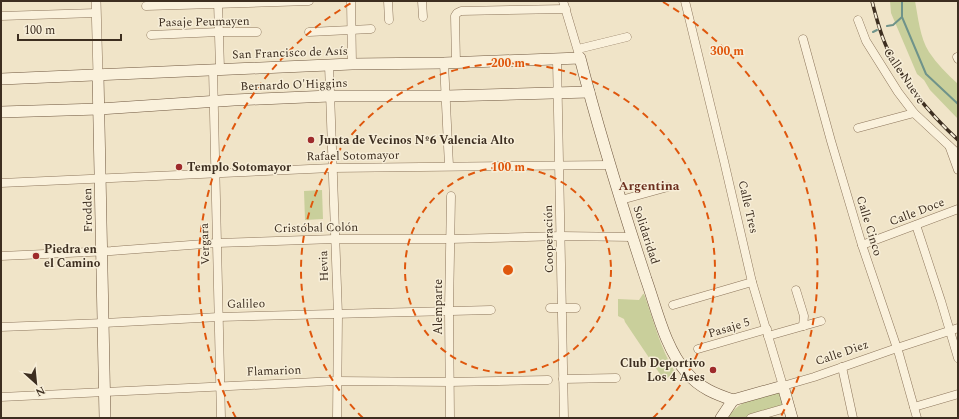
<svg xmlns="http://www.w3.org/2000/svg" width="959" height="419" viewBox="0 0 959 419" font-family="Spectral,serif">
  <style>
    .green { fill: #c9cf9b }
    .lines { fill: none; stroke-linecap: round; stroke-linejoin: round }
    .stream { stroke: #6f938a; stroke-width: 2 }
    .minor-casing { stroke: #8d765c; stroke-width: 9 }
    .tertiary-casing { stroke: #8d765c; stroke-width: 10 }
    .secondary-casing { stroke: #6f573f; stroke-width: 12 }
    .minor { stroke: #faf1dc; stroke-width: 8 }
    .tertiary { stroke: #faf1dc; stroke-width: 9 }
    .secondary { stroke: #faf1dc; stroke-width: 11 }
    .rail-casing { stroke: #3d2e20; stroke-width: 3.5 }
    .rail { stroke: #f7eed8; stroke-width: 2; stroke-dasharray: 6; stroke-linecap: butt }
    .ring { fill: none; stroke: #df570d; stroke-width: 2; stroke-dasharray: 7 5 }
    .poi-dot { fill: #9e2a2b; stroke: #f7eed8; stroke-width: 1.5 }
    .labels { text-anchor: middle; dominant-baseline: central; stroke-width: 3; stroke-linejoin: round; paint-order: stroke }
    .street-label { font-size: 12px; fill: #3d2e20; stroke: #f7eed8 }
    .poi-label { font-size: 12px; font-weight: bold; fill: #3d2e20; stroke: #f7eed8; text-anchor: start }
    .neighbourhood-label { font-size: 13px; font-weight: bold; fill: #6b2e1e; stroke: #f7eed8 }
    .centre { fill: #df570d; stroke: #f7eed8; stroke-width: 2 }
    .ring-label { font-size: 12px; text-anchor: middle; font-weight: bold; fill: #df570d; stroke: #f7eed8; stroke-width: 3; stroke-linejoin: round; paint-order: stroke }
  </style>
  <rect width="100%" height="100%" fill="#f0e4c8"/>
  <!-- green -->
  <g class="green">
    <path d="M890 1H915C918 17 920 38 929 52 937 64 947 74 958 84V119L930 90 924 80 917 74 891 13Z"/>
    <path d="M322 190 323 219 305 220 304 191Z"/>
    <path d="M643 294H644C654 321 660 348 675 372L667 378 662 377 625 322 624 319 618 316V299L639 300Z"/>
    <path d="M776 392 779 393 784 406 743 418H727C739 400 756 398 776 392Z"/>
  </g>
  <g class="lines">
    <!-- stream -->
    <g class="stream">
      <path d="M902 1V17L926 74 958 104"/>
      <path d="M887 26 893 25 902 17"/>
      <path d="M873 32 877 30"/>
    </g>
    <!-- minor casing -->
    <g class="minor-casing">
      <g id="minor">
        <path d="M218 1 220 69"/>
        <path d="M351 1 352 64"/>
        <path d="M388 1 389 20"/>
        <path d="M422 1 423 17"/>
        <path d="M563 1 580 58"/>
        <path d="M685 1 724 161 752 282 783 386 814 377 897 348 958 328"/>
        <path d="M146 6 309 1"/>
        <path d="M1 16 96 13"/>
        <path d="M858 20 866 41 898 92 914 113 958 154"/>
        <path d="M309 32 371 29"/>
        <path d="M151 35 219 32H257"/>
        <path d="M803 39 831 141 862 245 899 354 917 418"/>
        <path d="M578 49 627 37"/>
        <path d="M957 57 958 59"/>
        <path d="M557 60 564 418"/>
        <path d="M444 63 449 166"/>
        <path d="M456 63 455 16 457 13 461 11 566 9"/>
        <path d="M329 65 338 315 337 418"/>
        <path d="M213 69 221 418"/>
        <path d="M858 128 914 113"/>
        <path d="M950 148 958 170"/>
        <path d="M1 183 332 168 610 165"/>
        <path d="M621 200 668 187"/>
        <path d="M916 225 941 301 958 358"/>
        <path d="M862 245 958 209"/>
        <path d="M1 256 111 251 217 243 335 239H450L561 236 632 237"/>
        <path d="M796 290 804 316 803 326"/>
        <path d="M673 305 752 282"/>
        <path d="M550 308H576"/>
        <path d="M1 327 104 323 219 317 491 310"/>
        <path d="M768 336 821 321"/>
        <path d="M698 349 767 329"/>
        <path d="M842 367 853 418"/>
        <path d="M563 379 616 378"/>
        <path d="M1 397 337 381 450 382 548 380"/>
        <path d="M914 407 958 394"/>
        <path d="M450 418 449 310 451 196"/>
        <path d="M751 418 789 407"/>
      </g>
    </g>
    <!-- tertiary casing -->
    <g class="tertiary-casing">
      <path id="tertiary" d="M96 1 98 75"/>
    </g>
    <!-- secondary casing -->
    <g class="secondary-casing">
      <g id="secondary">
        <path d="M98 75 105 418"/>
        <path d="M1 79 352 64 444 63 580 58C599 132 622 206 646 279 657 310 665 348 687 373 700 388 715 394 733 400"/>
        <path d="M1 112 99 109 234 100 330 96H446L589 92"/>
        <path d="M733 400 783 386 792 418"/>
        <path d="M721 418 733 400"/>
      </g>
    </g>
    <!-- minor -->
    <use href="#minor" class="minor"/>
    <!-- tertiary -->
    <use href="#tertiary" class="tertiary"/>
    <!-- secondary -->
    <use href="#secondary" class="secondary"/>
    <!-- rail casing -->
    <g class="rail-casing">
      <path id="rail" d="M872 1C876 17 880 33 887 48 904 83 930 114 958 140"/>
    </g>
    <!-- rail -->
    <use href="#rail" class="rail"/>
  </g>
  <!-- distance rings -->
  <g class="ring">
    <circle cx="508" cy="270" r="103"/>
    <path d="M363 418A207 207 0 1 1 653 418"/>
    <path d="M236 418A310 310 0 0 1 353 2M663 2A310 310 0 0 1 780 418"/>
  </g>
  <!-- markers -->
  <g class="poi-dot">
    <circle cx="311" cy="140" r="4"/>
    <circle cx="179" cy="167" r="4"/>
    <circle cx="36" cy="256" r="4"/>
    <circle cx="713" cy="370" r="4"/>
  </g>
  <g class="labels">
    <!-- street labels -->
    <g class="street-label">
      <text transform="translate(204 22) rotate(-1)">Pasaje Peumayen</text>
      <text transform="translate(290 53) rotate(-2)">San Francisco de Asís</text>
      <text transform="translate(904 76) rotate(56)">Calle Nueve</text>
      <text transform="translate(294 85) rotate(-2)">Bernardo O'Higgins</text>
      <text transform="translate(353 156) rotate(-1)">Rafael Sotomayor</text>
      <text transform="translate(748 207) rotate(77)">Calle Tres</text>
      <text transform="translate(88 210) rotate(-91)">Frodden</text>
      <text transform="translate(917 212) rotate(-21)">Calle Doce</text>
      <text transform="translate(869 226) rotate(73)">Calle Cinco</text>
      <text transform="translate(316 228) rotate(-1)">Cristóbal Colón</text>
      <text transform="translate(646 235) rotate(72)">Solidaridad</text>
      <text transform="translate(549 239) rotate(-91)">Cooperación</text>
      <text transform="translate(205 244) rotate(-92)">Vergara</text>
      <text transform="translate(324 266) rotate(-92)">Hevia</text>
      <text transform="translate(246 304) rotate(-1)">Galileo</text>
      <text transform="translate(438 307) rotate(-90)">Alemparte</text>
      <text transform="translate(729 328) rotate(-17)">Pasaje 5</text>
      <text transform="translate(842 353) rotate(-19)">Calle Diez</text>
      <text transform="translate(274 371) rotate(-2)">Flamarion</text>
    </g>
    <!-- poi labels -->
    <g class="poi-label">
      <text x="319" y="140">Junta de Vecinos Nº6 Valencia Alto</text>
      <text x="187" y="167">Templo Sotomayor</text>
      <text x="44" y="249">Piedra en<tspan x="44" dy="14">el Camino</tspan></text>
      <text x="705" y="363" text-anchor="end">Club Deportivo<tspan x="705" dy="14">Los 4 Ases</tspan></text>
    </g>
    <!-- neighbourhood labels -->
    <g class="neighbourhood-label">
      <text x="649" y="186">Argentina</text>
    </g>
  </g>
  <circle cx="508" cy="270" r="6" class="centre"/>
  <g class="ring-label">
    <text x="727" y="55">300 m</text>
    <text x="508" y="67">200 m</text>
    <text x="508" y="171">100 m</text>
  </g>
  <!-- border -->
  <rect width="959" height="419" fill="none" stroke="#3d2e20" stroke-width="4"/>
  <!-- north arrow -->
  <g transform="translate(36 383) rotate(153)" stroke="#f7eed8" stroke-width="3" paint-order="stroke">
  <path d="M0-3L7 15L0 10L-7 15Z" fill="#3d2e20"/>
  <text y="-6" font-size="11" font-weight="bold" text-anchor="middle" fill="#3d2e20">N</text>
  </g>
  <!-- scale -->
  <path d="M18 34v6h103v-6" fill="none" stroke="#3d2e20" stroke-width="2"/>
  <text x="24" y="34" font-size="12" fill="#3d2e20" stroke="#f7eed8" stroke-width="3" paint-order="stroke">100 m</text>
</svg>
